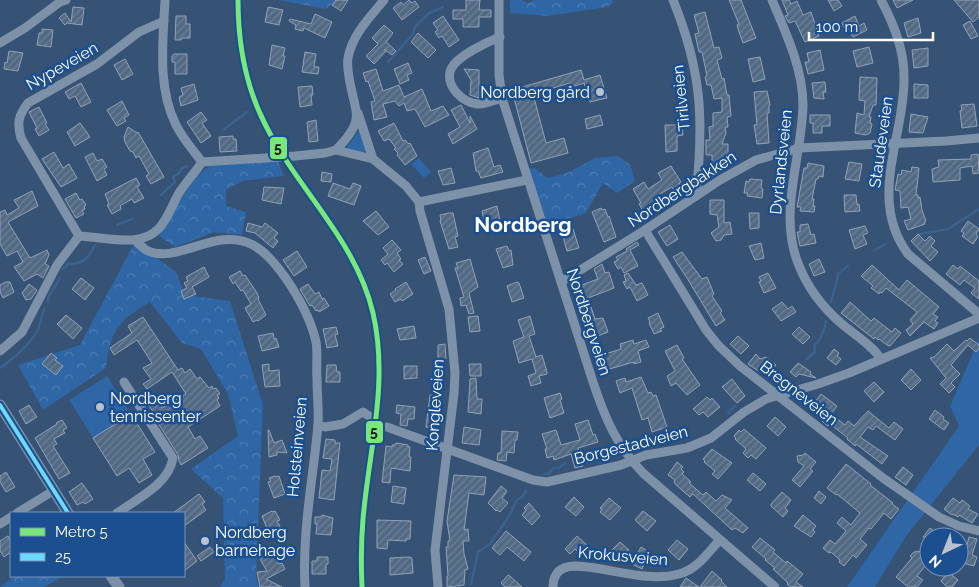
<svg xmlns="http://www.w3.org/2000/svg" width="979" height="587" viewBox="0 0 979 587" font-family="Raleway,sans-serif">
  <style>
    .grass { fill: #2f66a5 }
    .forest { fill: url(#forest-crowns) }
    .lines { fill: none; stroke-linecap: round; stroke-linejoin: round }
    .stream { stroke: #3b618d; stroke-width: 2.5 }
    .building { fill: url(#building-hatch); stroke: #92a2b6 }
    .minor { stroke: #7d92a8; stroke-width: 9 }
    .major { stroke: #7d8ea7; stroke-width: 11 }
    .bus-1-casing { stroke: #1b4f8f; stroke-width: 8 }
    .bus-1 { stroke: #6ddafd; stroke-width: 4 }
    .metro-1-casing { stroke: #1b4f8f; stroke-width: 9 }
    .metro-1 { stroke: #77e879; stroke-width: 5 }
    .poi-dot { fill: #b9c2ce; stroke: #1b4f8f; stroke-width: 2 }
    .labels { text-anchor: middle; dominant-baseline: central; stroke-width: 5; stroke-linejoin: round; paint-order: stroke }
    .street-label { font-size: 16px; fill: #fff; stroke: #1b4f8f }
    .poi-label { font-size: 16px; fill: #fff; stroke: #1b4f8f; text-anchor: start }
    .district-label { font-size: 21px; font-weight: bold; fill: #fff; stroke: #1b4f8f }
    .line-badge { stroke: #1b4f8f; stroke-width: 2 }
    .pale-badge-label { font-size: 14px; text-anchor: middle; font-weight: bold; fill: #111 }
  </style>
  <defs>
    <pattern id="forest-crowns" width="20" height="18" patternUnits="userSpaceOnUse" patternTransform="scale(1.25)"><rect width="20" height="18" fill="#2f66a5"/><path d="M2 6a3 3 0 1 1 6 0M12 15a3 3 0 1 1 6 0" fill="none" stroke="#4e7db2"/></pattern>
    <pattern id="building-hatch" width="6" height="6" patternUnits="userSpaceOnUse" patternTransform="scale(1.25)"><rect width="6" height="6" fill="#526984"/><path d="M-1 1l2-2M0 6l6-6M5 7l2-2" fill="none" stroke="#6c8096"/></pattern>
  </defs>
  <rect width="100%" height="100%" fill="#365274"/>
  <!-- grass -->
  <g class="grass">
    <path d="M360 129 366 151 363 152 346 148Z"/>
    <path d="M419 158 431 172 424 178 411 164Z"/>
    <path d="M979 339V445L906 536 875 587H847L959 426 950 406Z"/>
    <path d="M107 376 131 414 93 438 69 400Z"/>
  </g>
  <!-- forest -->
  <g class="forest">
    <path d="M278 0H336L326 9Z"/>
    <path d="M510 0H522L527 3 534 0H612L614 2 607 7 548 16 510 13Z"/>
    <path d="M618 156 630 164 635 181 617 193 603 183 586 213 546 226 528 169 534 168 548 178 569 172 595 158Z"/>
    <path d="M278 161 284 176 242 181 226 190V206L246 212 242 235 214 232 175 247 159 236C171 217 193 173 212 165 228 159 261 162 278 161Z"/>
    <path d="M135 242 176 272 185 295 230 301 263 405 256 578 259 587H220L225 579 223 498 191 469 238 436 228 394 201 349 182 343 150 302C118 321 110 331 106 368L43 410 18 365 80 345Z"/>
    <path d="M14 576H64L44 587H0Z"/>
  </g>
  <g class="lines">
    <!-- stream -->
    <g class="stream">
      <path d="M388 62 413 34 415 27 429 13 443 7"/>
      <path d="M223 130 247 112"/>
      <path d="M161 195 175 182 173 177 179 173 182 168 187 166"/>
      <path d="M117 225 132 219"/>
      <path d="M920 234 948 229 979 209"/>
      <path d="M875 250 885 244"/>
      <path d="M62 269 66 267 67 264C84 264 87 260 95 245"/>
      <path d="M48 302 49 296 60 278"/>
      <path d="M831 302C833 292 837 285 838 274L848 266"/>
      <path d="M807 359 815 352 814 346C820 341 825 329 826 321"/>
      <path d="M0 368C11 361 35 340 39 327 41 320 42 314 45 308"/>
      <path d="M728 413 735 406"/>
      <path d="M654 438 681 439"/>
      <path d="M582 461 590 463 600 458 606 459"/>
      <path d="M544 474H548L554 468H559L565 463"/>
      <path d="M471 584 478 552 490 544 509 516 517 500 522 497 526 491"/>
    </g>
  </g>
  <!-- building -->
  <g class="building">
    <path d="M336 0H348L341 11 332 5Z"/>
    <path d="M409 0 412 3 415 1 419 7 402 20 393 8 401 2 403 5Z"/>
    <path d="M466 0H480L479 10H491V17H479V27H463V19H453V10H466Z"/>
    <path d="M729 0H741L756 38 743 43 739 32 737 25 739 24Z"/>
    <path d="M782 0H789L791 4 797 1 803 15 811 12 819 36 805 42 795 21 789 23 785 16 788 15Z"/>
    <path d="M828 0H838L842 6 834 11Z"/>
    <path d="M893 0H913L897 8Z"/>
    <path d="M954 0H979V17L973 22Z"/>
    <path d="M73 7 84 8 82 25 67 23 65 25 59 18 65 13 71 22Z"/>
    <path d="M268 7 283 10 279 25 265 22Z"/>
    <path d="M705 12 714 48 719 47 722 58 717 60 722 79 724 78 727 95H729L731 116 727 117 728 127H725L726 133 722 144H728V154H726V162L712 163V155H706V140H710L709 127 713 126V113L722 112V98L714 99 711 85H707L705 77 707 76 702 52H699L695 34 699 33 694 15Z"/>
    <path d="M315 14 332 22 325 38 304 28 303 31 295 29 296 25 289 21 290 19 311 24Z"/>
    <path d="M176 16H186V24H190V38H182L181 40H175Z"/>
    <path d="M443 16 459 40 449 47 442 36 439 38 435 32 438 30 433 23Z"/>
    <path d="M855 16 859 26 864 23 867 30 853 37 849 29 846 31 842 23Z"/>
    <path d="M918 18 921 33 908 37 904 23Z"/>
    <path d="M970 21 978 36 971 39 963 25Z"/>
    <path d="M384 25 393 33 386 42 396 51 392 55 384 49 386 51 374 64 366 56 378 44 372 38Z"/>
    <path d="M42 29 53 30 51 47 37 45 39 33H42Z"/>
    <path d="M418 33 436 50 428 58 411 42Z"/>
    <path d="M272 45 285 48 283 56H285L282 69 269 65Z"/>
    <path d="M869 47 873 63 857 67 853 51Z"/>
    <path d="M928 48V66L914 68 912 50Z"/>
    <path d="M820 50 824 70 808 74 805 62H809L807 53Z"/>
    <path d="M9 51 23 53 18 71 4 69 5 62 7 63Z"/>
    <path d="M305 52 316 54 314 67H319L318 74 302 72Z"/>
    <path d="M174 54H187V74H175V62H172V56Z"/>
    <path d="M760 57 765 79 753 82 748 59Z"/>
    <path d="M125 59 133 74 122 80 114 65Z"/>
    <path d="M408 63 412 73 407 75 409 80 400 84 394 69Z"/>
    <path d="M376 69 383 91 399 85 404 97 422 89 431 111 443 106 449 115 425 127 415 109 407 111 404 103 399 106 395 101 383 104 387 117 374 120 371 102 375 101 368 81 366 82 363 73Z"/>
    <path d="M464 69 479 70V98L470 95 471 80Z"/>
    <path d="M581 70 584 80 600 75 607 98 590 102 584 83 571 87 570 83 533 94 546 143 564 138 568 153 531 163 512 90Z"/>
    <path d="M860 77 877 78 876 105H873L869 117H871L870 123 872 124 870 133 866 135 855 133 857 113 864 115 865 101 859 100Z"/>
    <path d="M825 82 826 92H823L824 99 814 98 812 83Z"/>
    <path d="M81 83 91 102 81 107 75 96 69 99 65 92Z"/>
    <path d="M194 84 198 100 181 106 179 97 183 95 181 88Z"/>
    <path d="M914 84 928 85V98H914Z"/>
    <path d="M312 86 313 95H311L312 105 300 107 298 87Z"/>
    <path d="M767 91 770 105H769V113H767L769 143 757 144 754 125H757L754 92Z"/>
    <path d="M122 101 129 115 124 118 126 121 117 126 107 110Z"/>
    <path d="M974 104 977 126 962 128 960 111 962 110 961 105Z"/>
    <path d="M461 105 470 123V116L477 129 453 144 448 134 460 127 451 110Z"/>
    <path d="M39 107 47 123 45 124 49 130 39 136 35 129 37 128 29 112Z"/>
    <path d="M201 112 207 120 202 123 211 136 201 143 187 122Z"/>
    <path d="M911 114 928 117 923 133 909 132Z"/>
    <path d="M600 115 603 125 587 129 585 119Z"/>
    <path d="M810 115H830V126H822V133H813V123H810Z"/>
    <path d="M316 120 318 141 309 142 307 122Z"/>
    <path d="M80 123 90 137 75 146 67 132Z"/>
    <path d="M394 123 403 141 405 140 409 144 410 143 417 156 405 165 397 155 398 153 394 149 396 148 389 139 384 141 378 131Z"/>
    <path d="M665 125H682L683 135 677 136V151L666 152Z"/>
    <path d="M128 127 137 133 138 132 164 177 151 184 146 176 149 174 139 156 136 158 133 152 130 151 125 142 124 137Z"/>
    <path d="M233 136V139H236L237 151 220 152 219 137Z"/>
    <path d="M488 148 494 167 500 165 503 172 481 178 478 171H476L473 153Z"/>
    <path d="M54 152 63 168 69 164 77 178 61 187 42 159Z"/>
    <path d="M93 153 97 161 102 159 107 167 104 169 107 175 97 181 85 157Z"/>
    <path d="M978 154 979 173 973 174 972 166 960 168V180L933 182 932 169 939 167 938 160 971 159V155Z"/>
    <path d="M849 162 862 164 859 181 845 179Z"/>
    <path d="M808 163 824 166 823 177 819 176 818 179H816L812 199H814L813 206H815L814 212 800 211 801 207H797L804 168H807Z"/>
    <path d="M671 166 681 182 679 183 683 190 676 194 672 187 658 195 662 202 653 208 651 205 643 211 639 204 641 203 633 189 644 182 648 189 662 180 658 173Z"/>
    <path d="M912 167 919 168 916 195H918V198L920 197 922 210 926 221 924 222 925 224 908 230 904 221 911 219 908 207 901 208 900 191 895 190 898 174 901 175 902 170 911 172Z"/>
    <path d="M451 168 455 183 443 185 438 171Z"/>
    <path d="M322 172 332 174 331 182 321 181Z"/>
    <path d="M136 178 140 185 137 187 144 198 134 203 132 199 120 206 121 209 112 214 107 205 109 204 105 194Z"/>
    <path d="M750 179 762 180 761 188 763 189 762 198 747 196 748 193H744L746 181 749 182Z"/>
    <path d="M333 183 350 189 353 183 361 186 354 205 328 196Z"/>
    <path d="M264 187 284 188 281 204 262 200Z"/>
    <path d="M32 191 38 206 8 222 30 258 47 250 49 255 45 264 49 266 43 278 37 274 24 281 14 267 23 262 17 251 7 256 0 244V212L5 210 7 215 19 208 14 200Z"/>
    <path d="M76 193 80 200 82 199 86 205 84 206 85 209 82 211 84 214 76 218 65 199Z"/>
    <path d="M844 195H856L857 205 859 204 860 211 845 212Z"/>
    <path d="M710 200H724V223L730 222 732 234 724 235 721 240 716 241 711 233 719 227 717 215 710 214Z"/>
    <path d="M497 206 501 226 486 230 482 211Z"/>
    <path d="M601 208 602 210 605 209 608 217 609 216 616 237 604 242 592 212Z"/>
    <path d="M376 211 389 227 378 235 363 221Z"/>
    <path d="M449 213H453L458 236 455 237 458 247 449 249 440 221H441L440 215Z"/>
    <path d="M749 213H759V228L750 229Z"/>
    <path d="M968 221 979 229 976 234 978 237 973 244 962 236 964 233 961 231Z"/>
    <path d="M248 223 262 227 265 223 278 233 274 238 278 241 273 248 255 233 246 231Z"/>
    <path d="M566 224 569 230 573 229 579 248 567 251 562 233 560 234 558 227Z"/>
    <path d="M808 224 811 235 814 234 816 243 800 246 797 232H800V225Z"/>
    <path d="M670 225 678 239 667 246 658 232Z"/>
    <path d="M865 226 868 233 863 235 867 244 855 249 849 230Z"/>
    <path d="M918 234 925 241 930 236 935 241 931 246 938 252 930 261 911 241Z"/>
    <path d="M392 240 401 250 397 253 401 259 399 260 403 264 394 272 387 263 385 265 381 260 388 254 383 248Z"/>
    <path d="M637 242 639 245 630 250 638 266 624 273 621 267 618 269 614 262 618 260 616 257 627 251 626 249Z"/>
    <path d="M761 243 764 258 755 260 749 246Z"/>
    <path d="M507 246 509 251 511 250 513 265 503 268 496 249Z"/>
    <path d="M297 251 307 267 294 276 283 260Z"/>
    <path d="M682 252 702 279 707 277 714 294 712 296 722 311 720 313 725 320 716 326 687 278 673 257Z"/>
    <path d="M425 257 431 271 424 274 418 260Z"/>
    <path d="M470 259 478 287 469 293 474 313 469 314 466 305 461 306 460 298 464 297 455 268H458L456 263Z"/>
    <path d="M819 259 825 272 814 276 809 264Z"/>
    <path d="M602 264 605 273 609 272 614 288 588 298 595 319 603 318 608 332 595 337 589 325 586 326 578 293 581 292 579 286 598 279 594 269Z"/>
    <path d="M872 265 899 290 907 280 939 307 933 314 938 317 935 321 938 323 934 329 924 322 910 336 906 330 913 324 910 320 917 312 886 288 882 293 880 292 879 294 871 288 873 286 861 276Z"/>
    <path d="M953 265 958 269 960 266 979 281V299L971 293 975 288 964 280 960 285 946 274Z"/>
    <path d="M204 267 209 277 192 287 196 294 184 299 181 291 187 288 184 283 188 281 186 277Z"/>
    <path d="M240 271 243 276 245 275 257 293 259 298 258 299 266 315 258 321 257 320 253 322 245 308 251 304 243 290 241 291 235 282 233 284 229 277Z"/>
    <path d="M628 273 636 285 642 283 648 295 637 301 630 287 627 289 623 282 626 281 624 275Z"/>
    <path d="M768 273 776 288 764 293 759 282 761 281 759 277Z"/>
    <path d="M81 278 94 288 85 300 72 289Z"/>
    <path d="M6 282H10L14 292 3 298 0 292V285Z"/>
    <path d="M406 282 413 294 402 301 401 299 395 302 390 294 396 290 395 289Z"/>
    <path d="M517 282 519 283 524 298 512 302 507 286Z"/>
    <path d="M29 284 37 290 31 299 26 300 22 293Z"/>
    <path d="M308 284 315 294 319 292 322 299 324 298 329 306 319 312 318 310 316 311 312 305 310 306 300 289Z"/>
    <path d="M782 302 788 309 792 306 796 312 781 321 772 309Z"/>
    <path d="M850 302 871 321 874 318 892 332 895 328 901 333 890 346 887 345 879 339 878 340 875 337 874 339 841 313Z"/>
    <path d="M658 313 664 327 660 329 662 331 654 334 649 323 650 322 648 318Z"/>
    <path d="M66 315 82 328 73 339 57 324Z"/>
    <path d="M478 316 480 331 470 332 468 317Z"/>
    <path d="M530 316 535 334 529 336 536 357 542 355 547 372V374L539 376 541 383 531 386 528 376 536 373 532 359 519 363 513 341 524 337 518 320Z"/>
    <path d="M143 317 178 370 182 368 185 373 190 369 197 379 200 377 209 388 212 386 213 389 216 388 220 394 217 395 219 398 217 400 220 406 188 427 195 439 200 436 208 448 181 465 179 461 178 455 153 415 155 414 146 402 155 396 162 408 186 394 172 372 147 389 143 384 151 379 143 368 152 363 137 340 114 355 110 348 132 333 128 326Z"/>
    <path d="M414 326 416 338 400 340 397 329Z"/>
    <path d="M336 327 338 334 335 335 338 346 327 348 323 329Z"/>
    <path d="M799 327 810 337 803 344 792 334Z"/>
    <path d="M273 333 274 339 276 338 279 347 262 351 258 336Z"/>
    <path d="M738 336 749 346 741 354 730 344Z"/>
    <path d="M970 338 979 345V348L976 352 968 345 951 365 960 374 951 383 955 387 949 393 940 384 946 378 930 358 934 357 947 344 954 351 966 340 967 341Z"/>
    <path d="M633 340 634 344 646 340 649 347 638 351 641 362 634 364V362L606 370 605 366 602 367 599 356 621 349 620 344Z"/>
    <path d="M445 344 446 359 438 360V345Z"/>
    <path d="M677 345 684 358 682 359 700 385 687 395 676 383 671 386 667 376 675 371 665 351Z"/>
    <path d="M834 349 839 353 837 356 841 359 836 365 827 358Z"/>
    <path d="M51 353 57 358 55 360 63 366 56 375 42 364Z"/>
    <path d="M756 354 760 359 766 357 776 365 769 374 764 372 763 374 748 364Z"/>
    <path d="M798 363 811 372 810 374 816 378 799 374 796 377 790 372Z"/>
    <path d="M269 364V371L279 370 280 386 265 387 262 365Z"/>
    <path d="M469 364H481V376H470Z"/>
    <path d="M327 365H336L337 372H340V382H326Z"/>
    <path d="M404 366H417V378L404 379Z"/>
    <path d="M911 369 921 380 911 390 901 380Z"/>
    <path d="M641 377 648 393 651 392 653 396 656 395 667 427 652 432 648 418 642 420 632 388 620 393 616 381 625 378 626 382Z"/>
    <path d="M476 378 477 399H482L481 414 468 412 470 379Z"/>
    <path d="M732 379 745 396 737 403 722 387Z"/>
    <path d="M874 382 884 392 874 402 864 391Z"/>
    <path d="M560 393 562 399 560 400 564 413 550 418 544 398Z"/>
    <path d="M821 394 837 406 831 414 845 425 848 421 854 426 868 411 889 428 894 422 903 429 895 440 876 426 873 430 868 427 860 437 888 456 882 464 856 444 855 446 847 439 848 438 830 424 828 426 822 421 826 414 816 407 818 405 815 402Z"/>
    <path d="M430 395 439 396 438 421 436 420 435 427 431 428 426 427Z"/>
    <path d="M707 397 710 400 712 398 720 407 708 417 703 412 699 415 693 409Z"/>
    <path d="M29 405 37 417 26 424 19 411Z"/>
    <path d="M397 405 415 407 414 419H408L407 426 400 425 401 414 396 413Z"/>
    <path d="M935 410 944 417 943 419 949 423 944 430 929 419Z"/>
    <path d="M131 414 155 452 143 459 152 475 139 483 129 468 117 476 93 438Z"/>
    <path d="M775 417 786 427 778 436 767 426Z"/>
    <path d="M62 420 67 428 63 430 65 433 54 439 57 444 53 446 70 473 59 479 35 438 57 424 56 423Z"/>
    <path d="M588 420 593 435 595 434 598 442 578 448 583 466 575 468 571 454 554 460 553 456 547 458 545 449H547L542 434 556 430 561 445 580 440 575 424Z"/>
    <path d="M464 427 481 430 479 445 462 443Z"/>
    <path d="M744 429 766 448 756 459 751 455 748 458 743 453 746 449 735 439 736 438 734 436 739 430 741 432Z"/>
    <path d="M268 430H269L274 443 282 440 287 453 277 452V455L269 457Z"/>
    <path d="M502 431 518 432 517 440H515L514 453 507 452 506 461 497 460 498 453H501Z"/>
    <path d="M326 439 335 440V443H340L334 500 319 498 322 470 330 471 332 459 323 458Z"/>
    <path d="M396 443 408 445V447H410L409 457H411L410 471 391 468 390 483 382 482 386 446 392 447V445H395Z"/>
    <path d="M712 449 732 463 718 479 712 474 715 471 704 462 705 461 703 459Z"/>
    <path d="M805 453 816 462 810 469 813 471 800 487 792 480 804 466 798 462 797 456 803 455Z"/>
    <path d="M677 462 683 467 681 469 684 472 682 474 691 482 689 483 703 495 706 492 716 501 722 495 732 500 725 508 748 528 743 533 735 528 732 530 693 494 690 497 676 485 674 482 675 480 668 475Z"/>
    <path d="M846 464 871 484 870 485 893 503 892 504 899 509 891 519 884 513 871 529 869 528 860 539 867 545 856 558 853 555 844 566 839 562 840 560 831 552 829 553 823 548 830 540 835 544 846 531 837 523 842 517 851 525 860 513 837 494 836 495 827 488Z"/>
    <path d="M903 467 913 475 906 485 895 477Z"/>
    <path d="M6 472 15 487 6 492 0 482V476Z"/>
    <path d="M753 473 766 484 760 491 747 480Z"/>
    <path d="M454 475 486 477 484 495 469 493 464 530 468 529 469 541H463L464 554 468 569 465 570 464 585 447 587V576H448L446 547H448V541H450L447 521Z"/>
    <path d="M275 476 276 477 279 476 285 494 274 498 268 482 271 481 269 478Z"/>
    <path d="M82 483 93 499 85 504 83 502 77 505 69 492Z"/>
    <path d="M393 486 406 488 404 504 391 502Z"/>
    <path d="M501 486 507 491 502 498 508 503 500 512 497 510 496 511 488 503Z"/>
    <path d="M819 491 826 497 821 504 814 498Z"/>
    <path d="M782 492 791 500 785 508 788 511 783 517 771 506V504Z"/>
    <path d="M199 494 205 502 202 504 206 510 184 526V513H173Z"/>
    <path d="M574 497 584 507 576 516 565 507Z"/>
    <path d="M609 498 621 508 610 520 600 512 602 509 600 508Z"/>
    <path d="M953 498 960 503 962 500 970 506 968 509 978 514 972 523 959 515 958 517 953 514 952 515 944 509Z"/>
    <path d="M529 503 540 516 532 525 522 515 526 510 524 508Z"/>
    <path d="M272 511V512L275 511 280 520 277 521 282 530 270 536 262 516Z"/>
    <path d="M643 511 656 521 647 531 635 520Z"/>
    <path d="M322 515 333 518 331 535 316 534 317 524H315V517H321Z"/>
    <path d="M803 515 816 526 813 530 815 532 811 537 794 526Z"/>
    <path d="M377 520 411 521 410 539H406V541L388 540 387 549 377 548Z"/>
    <path d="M930 528 942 537H923Z"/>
    <path d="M506 531 531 552 524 561 507 547 500 555 492 548Z"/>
    <path d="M8 536 11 541V552L4 557 0 551V541Z"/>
    <path d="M577 536 588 546 580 554 575 549 570 554 565 549Z"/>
    <path d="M969 537 977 539 972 555 977 557 974 566 959 562V543L967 545Z"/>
    <path d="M760 538 775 550 773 552 786 563 787 561 803 574 796 582 803 587H791L787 584 788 583 773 569 775 568 765 560 766 559 752 547Z"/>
    <path d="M677 540 688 549 679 560 668 550Z"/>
    <path d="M929 541V561L917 576 923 580 917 587H908L896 577 912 558 910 556 914 552 922 551Z"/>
    <path d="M184 542 197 561 184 571Z"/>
    <path d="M620 542 629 550 620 560 611 551Z"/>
    <path d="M210 547 214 552 201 561 197 556Z"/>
    <path d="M641 547 649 552 642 569 632 564Z"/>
    <path d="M273 552 279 564 282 563 285 569 266 579 282 587H260L257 572 267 571 260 559Z"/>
    <path d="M317 557H328V564H326V574H312V561H317Z"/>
    <path d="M409 557 412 558 413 573 390 575V558Z"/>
    <path d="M712 571 722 580 721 581 727 587H700Z"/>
    <path d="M948 572 958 580 952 587H947L941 581Z"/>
    <path d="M508 575 511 577 522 587H505L501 583Z"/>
    <path d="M686 578 699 587H680Z"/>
  </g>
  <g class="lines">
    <!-- minor -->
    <g class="minor">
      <path d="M165 0C163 41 157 87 176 125 183 139 193 150 202 162"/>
      <path d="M384 0C370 17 352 35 348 58 347 64 348 71 349 77 355 115 367 118 336 150L373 159 406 186 419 202 420 211 449 309 455 373 454 393 435 550 438 587"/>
      <path d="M499 0V75L502 98 593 382C605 418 616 445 643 473L775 587"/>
      <path d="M673 0C702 71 704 120 696 196"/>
      <path d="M772 0C786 33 803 69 803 105 802 157 778 213 798 263 807 287 822 307 842 324 855 335 872 345 881 359"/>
      <path d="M881 0C894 24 904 49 904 76 905 137 867 199 908 254L979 314"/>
      <path d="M500 37C487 42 457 56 451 69 444 85 463 104 479 104 486 104 495 100 502 98"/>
      <path d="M0 43 25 28 60 2 66 0"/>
      <path d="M358 113 373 159"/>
      <path d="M419 202 527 180"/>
      <path d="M645 230 706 330 718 345 740 366 883 478 939 517 959 526 979 531"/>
      <path d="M79 236 21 138C17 123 18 116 28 103L97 64 139 32 164 21"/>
      <path d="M135 240C138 243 142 247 146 250 177 266 216 225 253 245 267 253 276 265 285 277 298 296 311 319 316 342 318 354 316 367 317 379 317 395 319 410 318 425 313 479 302 532 305 587"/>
      <path d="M561 282 645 230 720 180 756 160 799 148 946 141 979 138"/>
      <path d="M0 351 22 332 57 265 79 236C97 237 116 241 133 240 164 237 167 214 179 193 186 182 195 173 202 162L295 156 325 153 336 150"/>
      <path d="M318 425 325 427 343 424 363 412 372 418"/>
      <path d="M387 427 533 480 547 482 621 465 646 455 687 448 711 438 744 412 766 399 818 384 849 373 979 318"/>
      <path d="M17 513 53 491"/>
      <path d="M117 513C137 499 169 484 173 458L124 382"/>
      <path d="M0 524 11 517"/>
      <path d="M553 587C553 579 556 571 564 568 571 565 579 566 587 567 616 570 650 582 679 574 698 569 707 553 720 540"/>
    </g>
    <!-- major -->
    <g class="major">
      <path d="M0 405 68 513"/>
      <path d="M111 576 119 587"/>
    </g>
    <!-- bus-1 casing -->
    <g class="bus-1-casing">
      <path id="bus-1" d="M0 405 68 513"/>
    </g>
    <!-- bus-1 -->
    <use href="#bus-1" class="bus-1"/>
    <!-- metro-1 casing -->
    <g class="metro-1-casing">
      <path id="metro-1" d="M238 0C238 43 245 85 265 124 297 189 356 240 373 313 389 382 369 450 363 519 361 542 361 564 362 587"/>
    </g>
    <!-- metro-1 -->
    <use href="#metro-1" class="metro-1"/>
  </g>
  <!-- markers -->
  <g class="poi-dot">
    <circle cx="600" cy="92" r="5"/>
    <circle cx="100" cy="407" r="5"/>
    <circle cx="205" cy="541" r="5"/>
  </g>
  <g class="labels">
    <!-- street labels -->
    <g class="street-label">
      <text transform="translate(62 66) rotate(-30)">Nypeveien</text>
      <text transform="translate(681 98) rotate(-96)">Tirilveien</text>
      <text transform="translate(881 142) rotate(-82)">Staudeveien</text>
      <text transform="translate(781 162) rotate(-84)">Dyrlandsveien</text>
      <text transform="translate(682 189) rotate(-33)">Nordbergbakken</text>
      <text transform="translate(589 322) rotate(72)">Nordbergveien</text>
      <text transform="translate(799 393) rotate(38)">Bregneveien</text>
      <text transform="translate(435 405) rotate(-86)">Kongleveien</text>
      <text transform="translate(631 445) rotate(-14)">Borgestadveien</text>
      <text transform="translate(297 447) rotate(-85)">Holsteinveien</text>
      <text transform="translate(623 556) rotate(5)">Krokusveien</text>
    </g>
    <!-- poi labels -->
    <g class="poi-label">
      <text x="590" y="92" text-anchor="end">Nordberg gård</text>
      <text x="110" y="398">Nordberg<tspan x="110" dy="18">tennissenter</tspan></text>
      <text x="215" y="532">Nordberg<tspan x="215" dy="18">barnehage</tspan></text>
    </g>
    <!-- district labels -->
    <g class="district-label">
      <text x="523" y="224">Nordberg</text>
    </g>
  </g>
  <g class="line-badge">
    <rect x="269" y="136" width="19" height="24" rx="5" fill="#77e879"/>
    <rect x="365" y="420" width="19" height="24" rx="5" fill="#77e879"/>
  </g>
  <g class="pale-badge-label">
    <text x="278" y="153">5</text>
    <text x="374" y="437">5</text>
  </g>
  <!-- legend -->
  <rect x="10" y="512" width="175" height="65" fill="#1b4f8f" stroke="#7695bc"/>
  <rect x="20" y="528" width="25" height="8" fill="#77e879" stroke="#7695bc"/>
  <text x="55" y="537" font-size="15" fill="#ffffff">Metro 5</text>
  <rect x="20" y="553" width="25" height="8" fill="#6ddafd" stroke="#7695bc"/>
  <text x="55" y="562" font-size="15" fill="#ffffff">25</text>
  <!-- north arrow -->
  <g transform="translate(944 552) rotate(223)"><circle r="24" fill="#1b4f8f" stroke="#7695bc"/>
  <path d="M0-4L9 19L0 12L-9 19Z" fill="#b9c2ce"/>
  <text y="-8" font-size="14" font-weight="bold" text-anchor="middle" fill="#ffffff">N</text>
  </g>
  <!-- scale -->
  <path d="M809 32v8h124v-8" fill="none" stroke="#ffffff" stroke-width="2.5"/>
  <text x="816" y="32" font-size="15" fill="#ffffff" stroke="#1b4f8f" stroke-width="4" paint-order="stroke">100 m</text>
</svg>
